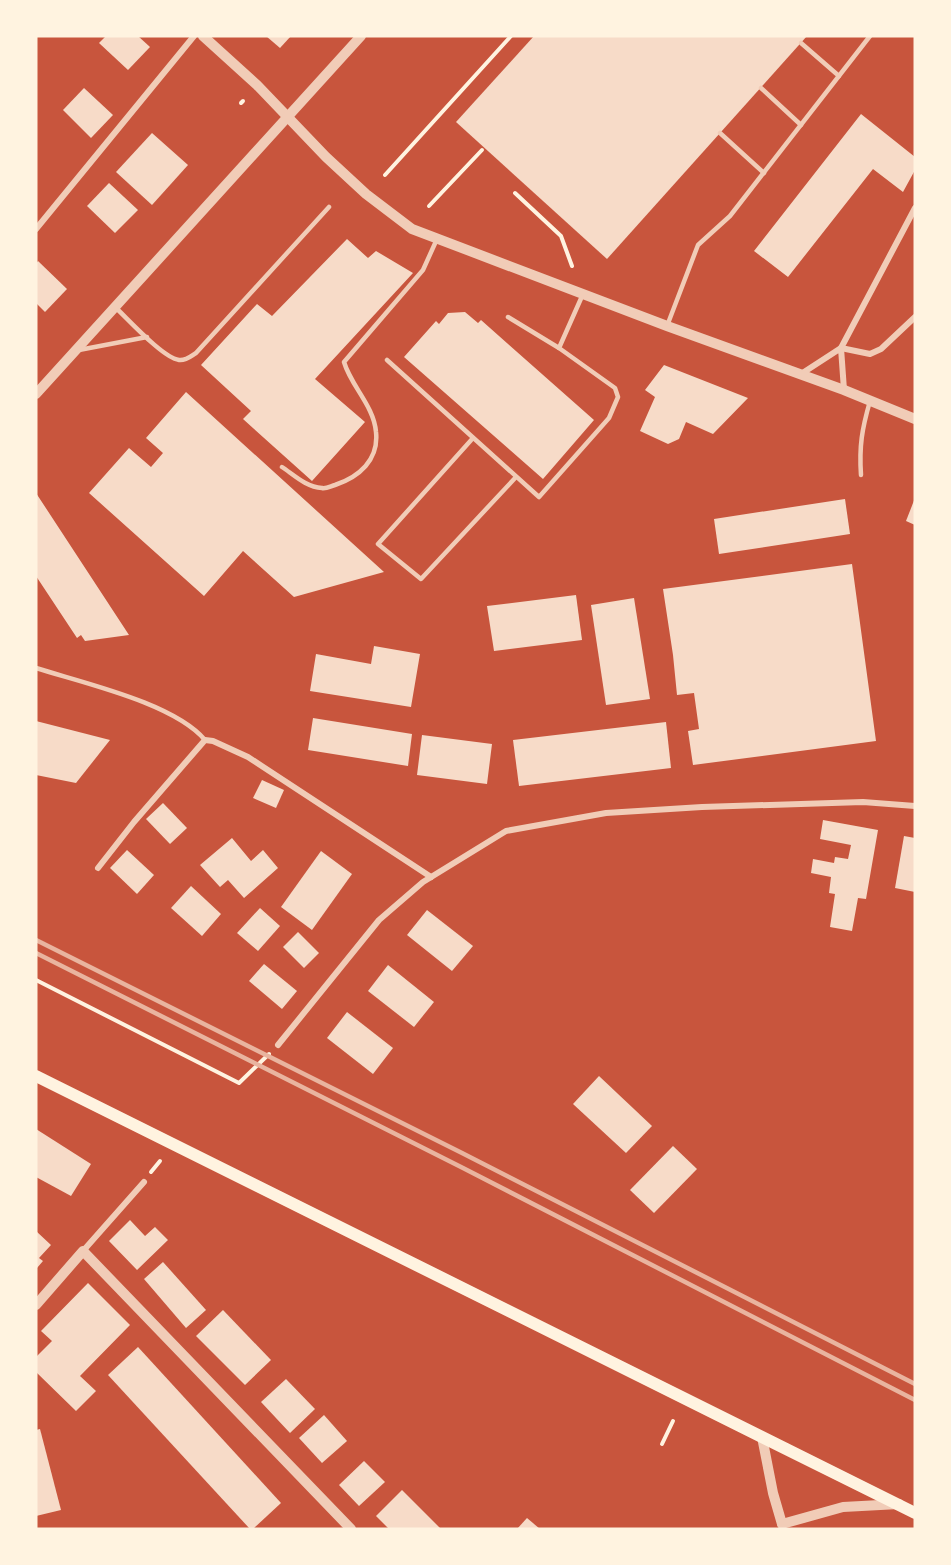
<svg xmlns="http://www.w3.org/2000/svg" width="951" height="1565" viewBox="0 0 951 1565" font-family="'Source Sans 3',sans-serif">
  <style>
    .building { fill: #f7dbc8 }
    .lines { fill: none; stroke-linecap: round; stroke-linejoin: round }
    .path { stroke: #fff3e0; stroke-width: 4 }
    .service { stroke: #f1ccb7; stroke-width: 4.5 }
    .minor { stroke: #f1ccb7; stroke-width: 6 }
    .tertiary { stroke: #f1ccb7; stroke-width: 10 }
    .secondary { stroke: #fff3e0; stroke-width: 12 }
    .rail { stroke: #e9b49f; stroke-width: 4.5 }
  </style>
  <rect width="100%" height="100%" fill="#c8553d"/>
  <!-- building -->
  <g class="building">
    <path d="M106 36H138L150 47 128 70 99 43Z"/>
    <path d="M266 36H291L280 48Z"/>
    <path d="M534 36H807L607 259 456 122Z"/>
    <path d="M84 88 113 115 91 138 63 110Z"/>
    <path d="M861 114 915 157V170L903 192 873 169 788 277 754 251Z"/>
    <path d="M152 133 188 165 152 205 116 172Z"/>
    <path d="M109 183 138 210 115 233 87 206Z"/>
    <path d="M347 239 368 258 376 251 413 273 315 379 365 422 312 481 243 419 251 411 201 365 257 304 272 316Z"/>
    <path d="M38 261 67 289 45 312 36 303V264Z"/>
    <path d="M465 312 478 323 481 320 594 420 543 479 404 357 436 321 439 324 448 313Z"/>
    <path d="M664 365 748 398 713 434 686 422 679 439 668 444 640 431 655 397 645 390Z"/>
    <path d="M186 392 384 572 294 597 243 551 204 596 89 493 129 448 151 467 163 453 146 438Z"/>
    <path d="M36 493 129 635 85 641 81 635 77 638 36 576Z"/>
    <path d="M915 498V525L906 521Z"/>
    <path d="M845 499 850 534 719 554 714 519Z"/>
    <path d="M852 564 876 741 693 765 688 731 699 729 694 693 677 695 673 655 663 589Z"/>
    <path d="M576 595 582 640 494 651 487 606Z"/>
    <path d="M634 598 650 699 606 705 591 605Z"/>
    <path d="M374 646 420 654 411 707 310 691 316 654 371 664Z"/>
    <path d="M313 718 412 734 408 766 308 750Z"/>
    <path d="M36 721 110 740 76 783 36 775Z"/>
    <path d="M666 722 671 768 519 786 513 740Z"/>
    <path d="M422 735 492 744 487 784 417 775Z"/>
    <path d="M262 780 284 790 276 808 253 798Z"/>
    <path d="M163 803 187 828 170 844 146 819Z"/>
    <path d="M823 820 878 830 866 899 858 898 852 931 830 927 835 894 829 893 831 877 811 873 813 859 834 863 835 857 848 859 851 845 820 839Z"/>
    <path d="M904 836 915 838V892L895 888Z"/>
    <path d="M232 838 251 861 263 850 278 868 244 898 228 880 220 887 200 865Z"/>
    <path d="M127 850 154 875 137 894 110 868Z"/>
    <path d="M321 851 352 874 312 930 281 907Z"/>
    <path d="M191 886 221 914 202 936 171 908Z"/>
    <path d="M260 908 280 926 258 951 237 933Z"/>
    <path d="M427 910 473 946 452 971 407 935Z"/>
    <path d="M298 932 319 953 304 968 283 947Z"/>
    <path d="M264 964 297 991 282 1009 249 981Z"/>
    <path d="M388 965 434 1002 414 1027 368 991Z"/>
    <path d="M347 1012 393 1048 373 1074 327 1038Z"/>
    <path d="M599 1076 652 1126 626 1153 573 1104Z"/>
    <path d="M36 1129 91 1164 71 1196 36 1177Z"/>
    <path d="M673 1146 697 1169 654 1213 630 1190Z"/>
    <path d="M130 1220 145 1236 155 1227 168 1240 137 1270 109 1241Z"/>
    <path d="M36 1231 51 1245 39 1258 43 1261 37 1268Z"/>
    <path d="M163 1262 206 1310 186 1328 144 1279Z"/>
    <path d="M88 1283 130 1325 80 1376 96 1391 76 1411 36 1372V1357L52 1341 41 1331Z"/>
    <path d="M223 1310 271 1360 245 1385 196 1336Z"/>
    <path d="M138 1347 281 1503 253 1529H250L108 1375Z"/>
    <path d="M286 1379 315 1409 290 1433 261 1402Z"/>
    <path d="M324 1415 347 1441 322 1463 299 1438Z"/>
    <path d="M40 1429 61 1510 36 1516V1430Z"/>
    <path d="M364 1461 385 1482 359 1506 339 1485Z"/>
    <path d="M402 1490 441 1529H389L376 1516Z"/>
    <path d="M527 1518 540 1529H517Z"/>
  </g>
  <g class="lines">
    <!-- path -->
    <g class="path">
      <path d="M241 103 243 101"/>
      <path d="M385 175 511 36"/>
      <path d="M515 193 561 236 572 266"/>
      <path d="M429 206 482 150"/>
      <path d="M36 980 239 1083 269 1054"/>
      <path d="M151 1172 160 1161"/>
      <path d="M662 1444 673 1421"/>
    </g>
    <!-- service -->
    <g class="service">
      <path d="M801 43 839 76"/>
      <path d="M761 88 801 125"/>
      <path d="M720 133 764 173"/>
      <path d="M115 307C128 319 163 358 179 360 186 361 191 356 196 353L329 207"/>
      <path d="M508 317 559 348"/>
      <path d="M667 326 698 245 730 216 870 36"/>
      <path d="M79 350 147 337"/>
      <path d="M387 360 539 497 609 418 618 397 615 388 559 348 583 294"/>
      <path d="M473 438 378 544 421 579 516 477"/>
      <path d="M282 467C294 475 306 487 322 488 326 489 331 486 335 485 359 477 379 460 376 432 374 406 351 386 344 362L423 270 437 239"/>
      <path d="M861 475C859 446 862 429 870 401"/>
      <path d="M36 668C83 683 174 703 205 740"/>
    </g>
    <!-- minor -->
    <g class="minor">
      <path d="M915 208 841 348 870 354 881 349 915 317"/>
      <path d="M36 229 194 36"/>
      <path d="M801 374 841 348 844 390"/>
      <path d="M98 868 134 822 205 740 213 741 248 757 431 877"/>
      <path d="M278 1045 379 920 423 882 506 831 606 813 702 807 863 802 915 806"/>
      <path d="M83 1251 144 1182"/>
    </g>
    <!-- tertiary -->
    <g class="tertiary">
      <path d="M203 36 257 85 326 157 366 194 412 229 667 326 844 390 915 419"/>
      <path d="M36 394 361 36"/>
      <path d="M36 1305 83 1251 351 1529"/>
      <path d="M762 1437 773 1493 782 1524"/>
      <path d="M782 1524 843 1507 899 1504"/>
    </g>
    <!-- secondary -->
    <path class="secondary" d="M36 1076 915 1513"/>
    <!-- rail -->
    <g class="rail">
      <path d="M36 940 462 1153 915 1384"/>
      <path d="M36 953 463 1168 915 1400"/>
    </g>
  </g>
  <!-- border -->
  <rect width="951" height="1565" fill="none" stroke="#fff3e0" stroke-width="75"/>
</svg>
